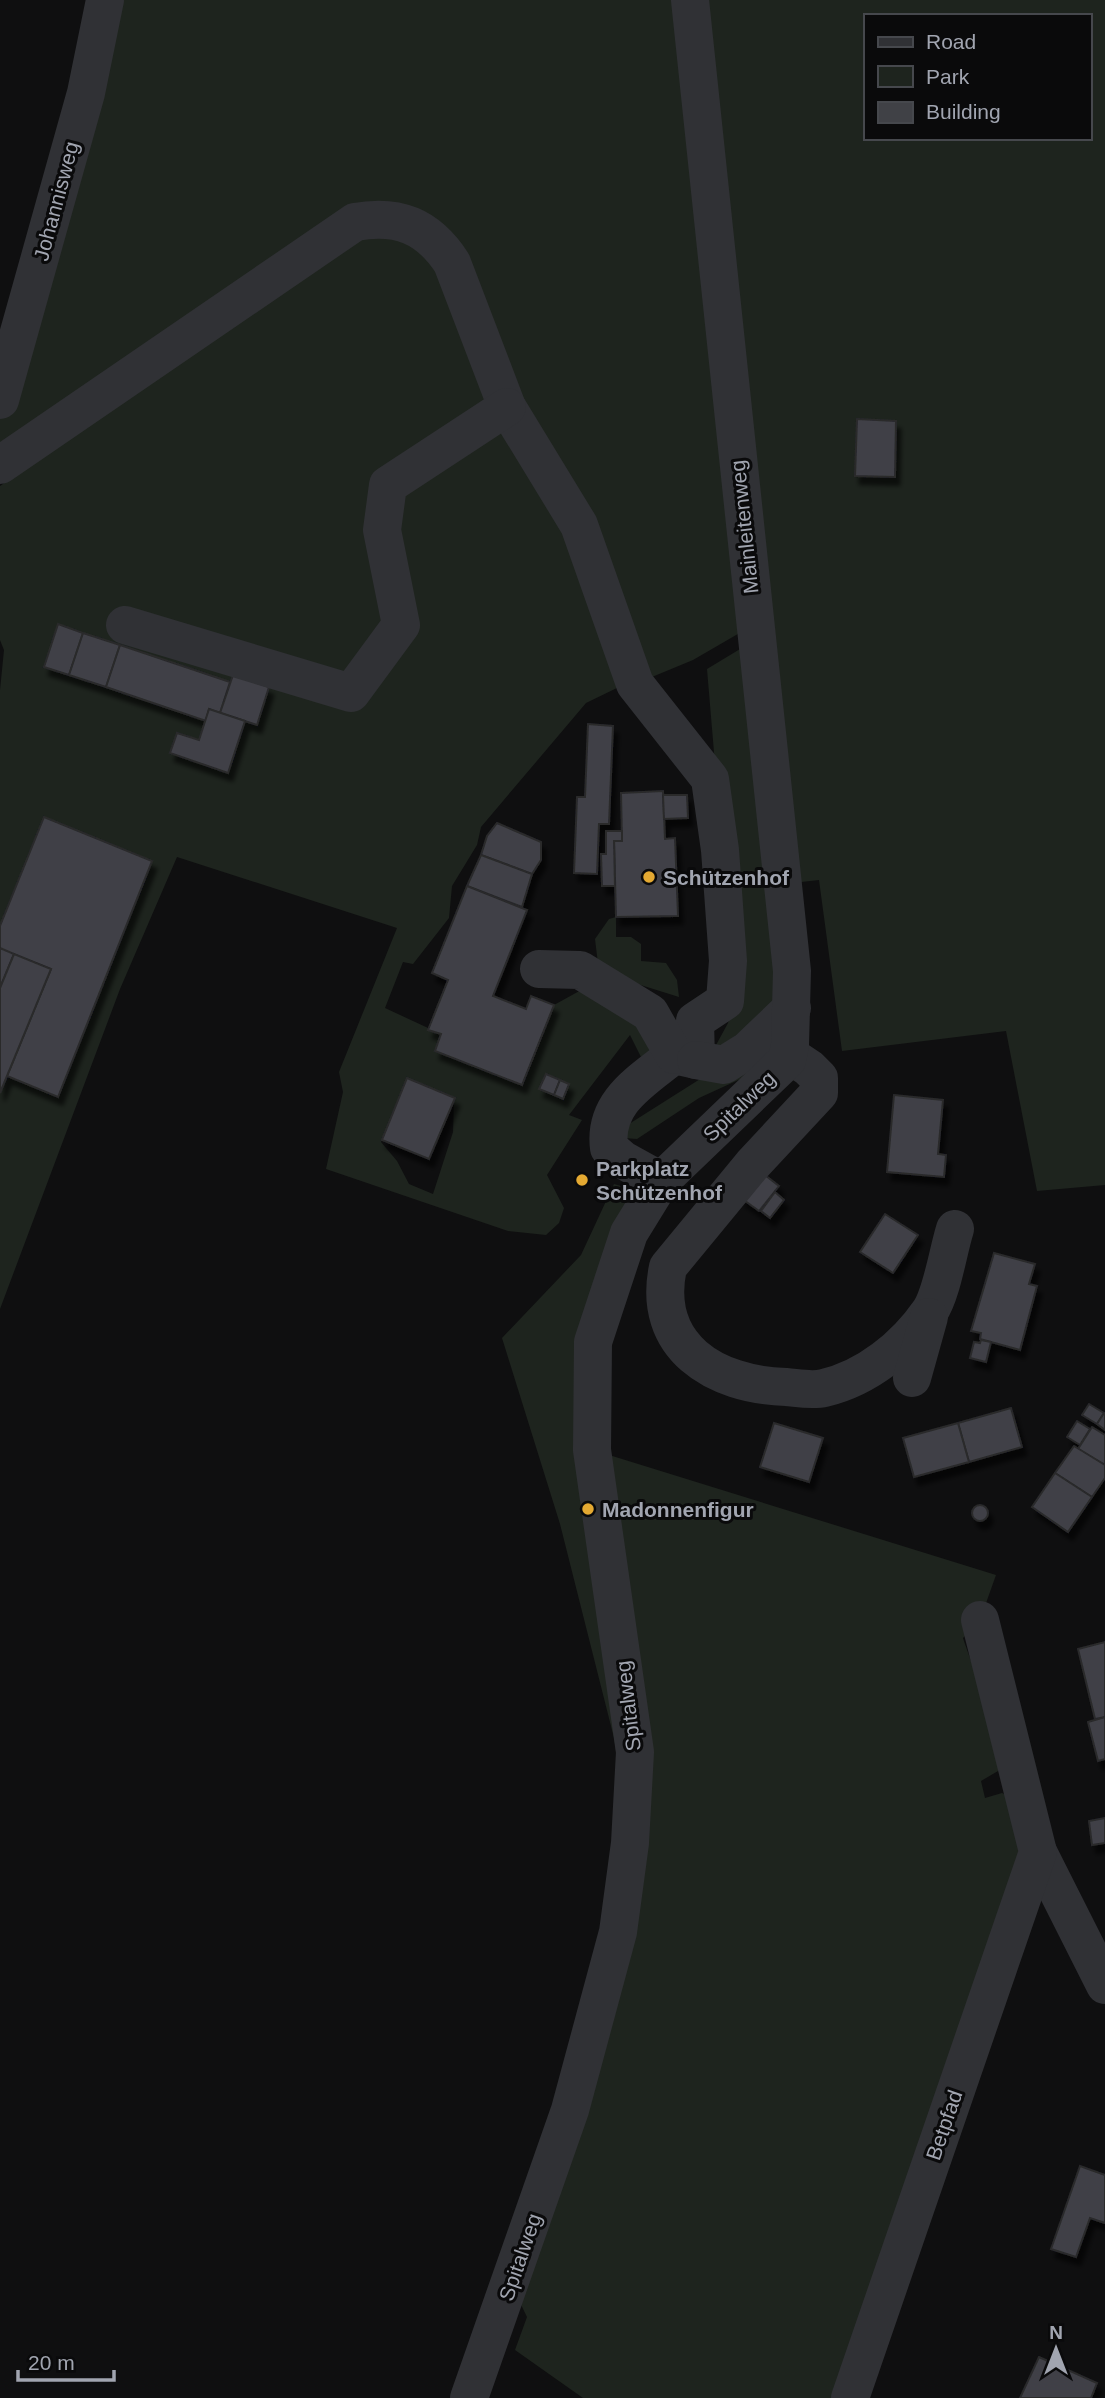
<svg xmlns="http://www.w3.org/2000/svg" width="1105" height="2398" viewBox="0 0 1105 2398" font-family="Helvetica,sans-serif">
  <style>
    .green { fill: #1e241e; fill-rule: evenodd }
    .building { fill: #404146; stroke: #29292c; stroke-width: 2; filter: url(#shadow) }
    .lines { fill: none; stroke-linecap: round; stroke-linejoin: round }
    .minor { stroke: #303135; stroke-width: 38 }
    .poi-dot { fill: #e4a932; stroke: #0a0a0b; stroke-width: 2.5 }
    .labels { text-anchor: middle; dominant-baseline: central; stroke-width: 6; stroke-linejoin: round; paint-order: stroke }
    .street-label { font-size: 21px; fill: #a1a5b0; stroke: #0a0a0b }
    .poi-label { font-size: 21px; font-weight: bold; fill: #a1a5b0; stroke: #0a0a0b; text-anchor: start }
  </style>
  <defs>
    <filter id="shadow"><feDropShadow dx="4.5" dy="8" stdDeviation="2" flood-color="#0009"/></filter>
  </defs>
  <rect width="100%" height="100%" fill="#0f0f10"/>
  <!-- green -->
  <g class="green">
    <path d="M92 0H679L743 631 693 660 635 684 452 263 394 219 0 465V359Z"/>
    <path d="M701 0H1105V1185L1037 1191 1006 1031 842 1051 819 880 792 883ZM865 16H1089V138H865Z"/>
    <path d="M377 233 432 252 562 528 621 686 586 703 481 827 477 845 452 886 449 918 413 964 403 962 385 1008 441 1034 435 1051 522 1085 554 1005 583 989 666 1040 641 1057 630 1035 569 1115 582 1120 547 1175 564 1208 559 1223 546 1235 508 1231 326 1169 343 1092 339 1072 397 928 177 857 120 989 0 1309V690L4 650 0 640V486L358 239ZM546 1074 568 1084 562 1099 539 1088ZM407 1079 454 1098 453 1132 433 1194 409 1184 397 1161 381 1142Z"/>
    <path d="M750 643 782 997 709 1058 728 1023 735 1002 707 669Z"/>
    <path d="M616 917V937H631L641 944V961L666 963 677 980 679 997 599 972 595 939 609 919Z"/>
    <path d="M767 1067 699 1098 637 1139 624 1138 629 1124 708 1074Z"/>
    <path d="M614 1184 642 1192 629 1233 593 1450 996 1575 980 1620 963 1638C974 1673 1005 1737 998 1771L981 1781 985 1798 1002 1793 1028 1807 1038 1852 850 2398H583L515 2350 527 2317 511 2284 630 1843 614 1738 560 1524 502 1338 581 1255Z"/>
  </g>
  <!-- building -->
  <g class="building">
    <path d="M857 419 896 421 895 477 855 476Z"/>
    <path d="M58 624 83 633 69 675 44 667Z"/>
    <path d="M83 633 120 645 106 687 69 675Z"/>
    <path d="M120 645 230 682 220 713 209 709 206 721 106 687Z"/>
    <path d="M233 675 269 687 257 725 220 713Z"/>
    <path d="M209 709 245 721 228 773 170 753 177 733 199 740Z"/>
    <path d="M588 724 613 726 609 824H599L597 874 574 873 577 797H585Z"/>
    <path d="M663 791 665 839 675 838 678 916 616 917 614 841H622L621 793Z"/>
    <path d="M663 795H687L688 818 664 819Z"/>
    <path d="M44 817 152 861 58 1097 7 1076 51 969 0 949V926Z"/>
    <path d="M497 823 541 842V860L532 874 481 855 487 836Z"/>
    <path d="M606 831H622V841H614L615 886H602L601 854H606Z"/>
    <path d="M481 855 532 874 522 907 467 886Z"/>
    <path d="M467 886 527 910 493 996 526 1009 531 996 554 1005 522 1085 435 1051 441 1034 428 1030 448 980 432 973Z"/>
    <path d="M0 948 14 954 0 988Z"/>
    <path d="M14 954 51 969 0 1093V988Z"/>
    <path d="M546 1074 560 1080 554 1095 539 1089Z"/>
    <path d="M407 1078 455 1098 429 1159 382 1140Z"/>
    <path d="M560 1080 569 1084 563 1099 554 1095Z"/>
    <path d="M894 1095 943 1100 938 1154 946 1155 944 1177 887 1172Z"/>
    <path d="M761 1172 779 1186 759 1211 741 1198Z"/>
    <path d="M775 1192 784 1200 770 1218 761 1211Z"/>
    <path d="M885 1214 918 1235 893 1273 860 1252Z"/>
    <path d="M994 1253 1035 1264 1029 1284 1037 1286 1020 1350 980 1339 981 1333 971 1331Z"/>
    <path d="M981 1340 991 1342 986 1362 970 1358 974 1342 980 1343Z"/>
    <path d="M1089 1404 1104 1413 1097 1424 1082 1415Z"/>
    <path d="M1011 1408 1022 1447 969 1462 958 1423Z"/>
    <path d="M1104 1413 1105 1414V1430L1097 1424Z"/>
    <path d="M1077 1421 1090 1429 1080 1445 1067 1437Z"/>
    <path d="M774 1423 823 1438 809 1482 760 1467Z"/>
    <path d="M958 1423 969 1462 914 1477 903 1438Z"/>
    <path d="M1092 1427 1105 1435V1465L1078 1449Z"/>
    <path d="M1074 1446 1105 1465V1478L1092 1497 1055 1473Z"/>
    <path d="M1055 1473 1092 1497 1068 1532 1032 1507Z"/>
    <circle cx="980" cy="1513" r="8"/>
    <path d="M1105 1642V1717L1095 1719 1078 1649Z"/>
    <path d="M1105 1717V1759L1098 1761 1088 1722Z"/>
    <path d="M1105 1818V1843L1092 1845 1089 1821Z"/>
    <path d="M1080 2166 1105 2175V2223L1090 2218 1076 2257 1051 2249Z"/>
    <path d="M1039 2357 1097 2383 1091 2398H1020Z"/>
  </g>
  <g class="lines">
    <!-- minor -->
    <g class="minor">
      <path d="M0 400 86 93 105 0"/>
      <path d="M0 465 355 222C398 214 428 226 452 263L507 407 579 525 635 684 710 779 720 850 728 961 725 1001 695 1021 696 1060 674 1055C642 1081 603 1102 609 1148L623 1160 661 1181"/>
      <path d="M125 625 351 693 401 625 382 530 388 485 507 407"/>
      <path d="M539 969 580 970 650 1013 674 1055"/>
      <path d="M788 1054 809 1068 819 1078V1093L752 1165 668 1267C651 1347 715 1385 786 1387 798 1388 812 1391 824 1388 867 1378 905 1347 930 1311 942 1293 948 1251 955 1229"/>
      <path d="M696 1060 724 1065 748 1050 792 1008"/>
      <path d="M912 1378 929 1317"/>
      <path d="M1038 1852 1105 1985"/>
      <path d="M469 2398 570 2110 618 1932 630 1843 635 1752 592 1450 593 1342 629 1233 661 1181 787 1060 790 1045 792 971 690 0"/>
      <path d="M850 2398 1038 1852 980 1620"/>
    </g>
  </g>
  <!-- markers -->
  <g class="poi-dot">
    <circle cx="649" cy="877" r="7"/>
    <circle cx="582" cy="1180" r="7"/>
    <circle cx="588" cy="1509" r="7"/>
  </g>
  <g class="labels">
    <!-- street labels -->
    <g class="street-label">
      <text transform="translate(56 201) rotate(-75)">Johannisweg</text>
      <text transform="translate(744 527) rotate(-96)">Mainleitenweg</text>
      <text transform="translate(739 1106) rotate(-44)">Spitalweg</text>
      <text transform="translate(628 1706) rotate(-97)">Spitalweg</text>
      <text transform="translate(944 2125) rotate(-71)">Betpfad</text>
      <text transform="translate(520 2257) rotate(-71)">Spitalweg</text>
    </g>
    <!-- poi labels -->
    <g class="poi-label">
      <text x="663" y="877">Schützenhof</text>
      <text x="596" y="1168">Parkplatz<tspan x="596" dy="24">Schützenhof</tspan></text>
      <text x="602" y="1509">Madonnenfigur</text>
    </g>
  </g>
  <!-- legend -->
  <rect x="864" y="14" width="228" height="126" fill="#0a0a0b" stroke="#46484d" stroke-width="2"/>
  <rect x="878" y="37" width="35" height="10" fill="#303135" stroke="#46484d" stroke-width="2"/>
  <text x="926" y="49" font-size="21" fill="#a1a5b0">Road</text>
  <rect x="878" y="66" width="35" height="21" fill="#1e241e" stroke="#46484d" stroke-width="2"/>
  <text x="926" y="84" font-size="21" fill="#a1a5b0">Park</text>
  <rect x="878" y="102" width="35" height="21" fill="#404146" stroke="#46484d" stroke-width="2"/>
  <text x="926" y="119" font-size="21" fill="#a1a5b0">Building</text>
  <!-- north arrow -->
  <g transform="translate(1056 2349)" stroke="#0a0a0b" stroke-width="5" paint-order="stroke">
  <path d="M0-5L12 26L0 18L-12 26Z" fill="#a1a5b0"/>
  <text y="-10" font-size="19" font-weight="bold" text-anchor="middle" fill="#a1a5b0">N</text>
  </g>
  <!-- scale -->
  <path d="M18 2370v10h96v-10" fill="none" stroke="#a1a5b0" stroke-width="3.5"/>
  <text x="28" y="2370" font-size="21" fill="#a1a5b0" stroke="#0a0a0b" stroke-width="5" paint-order="stroke">20 m</text>
</svg>
